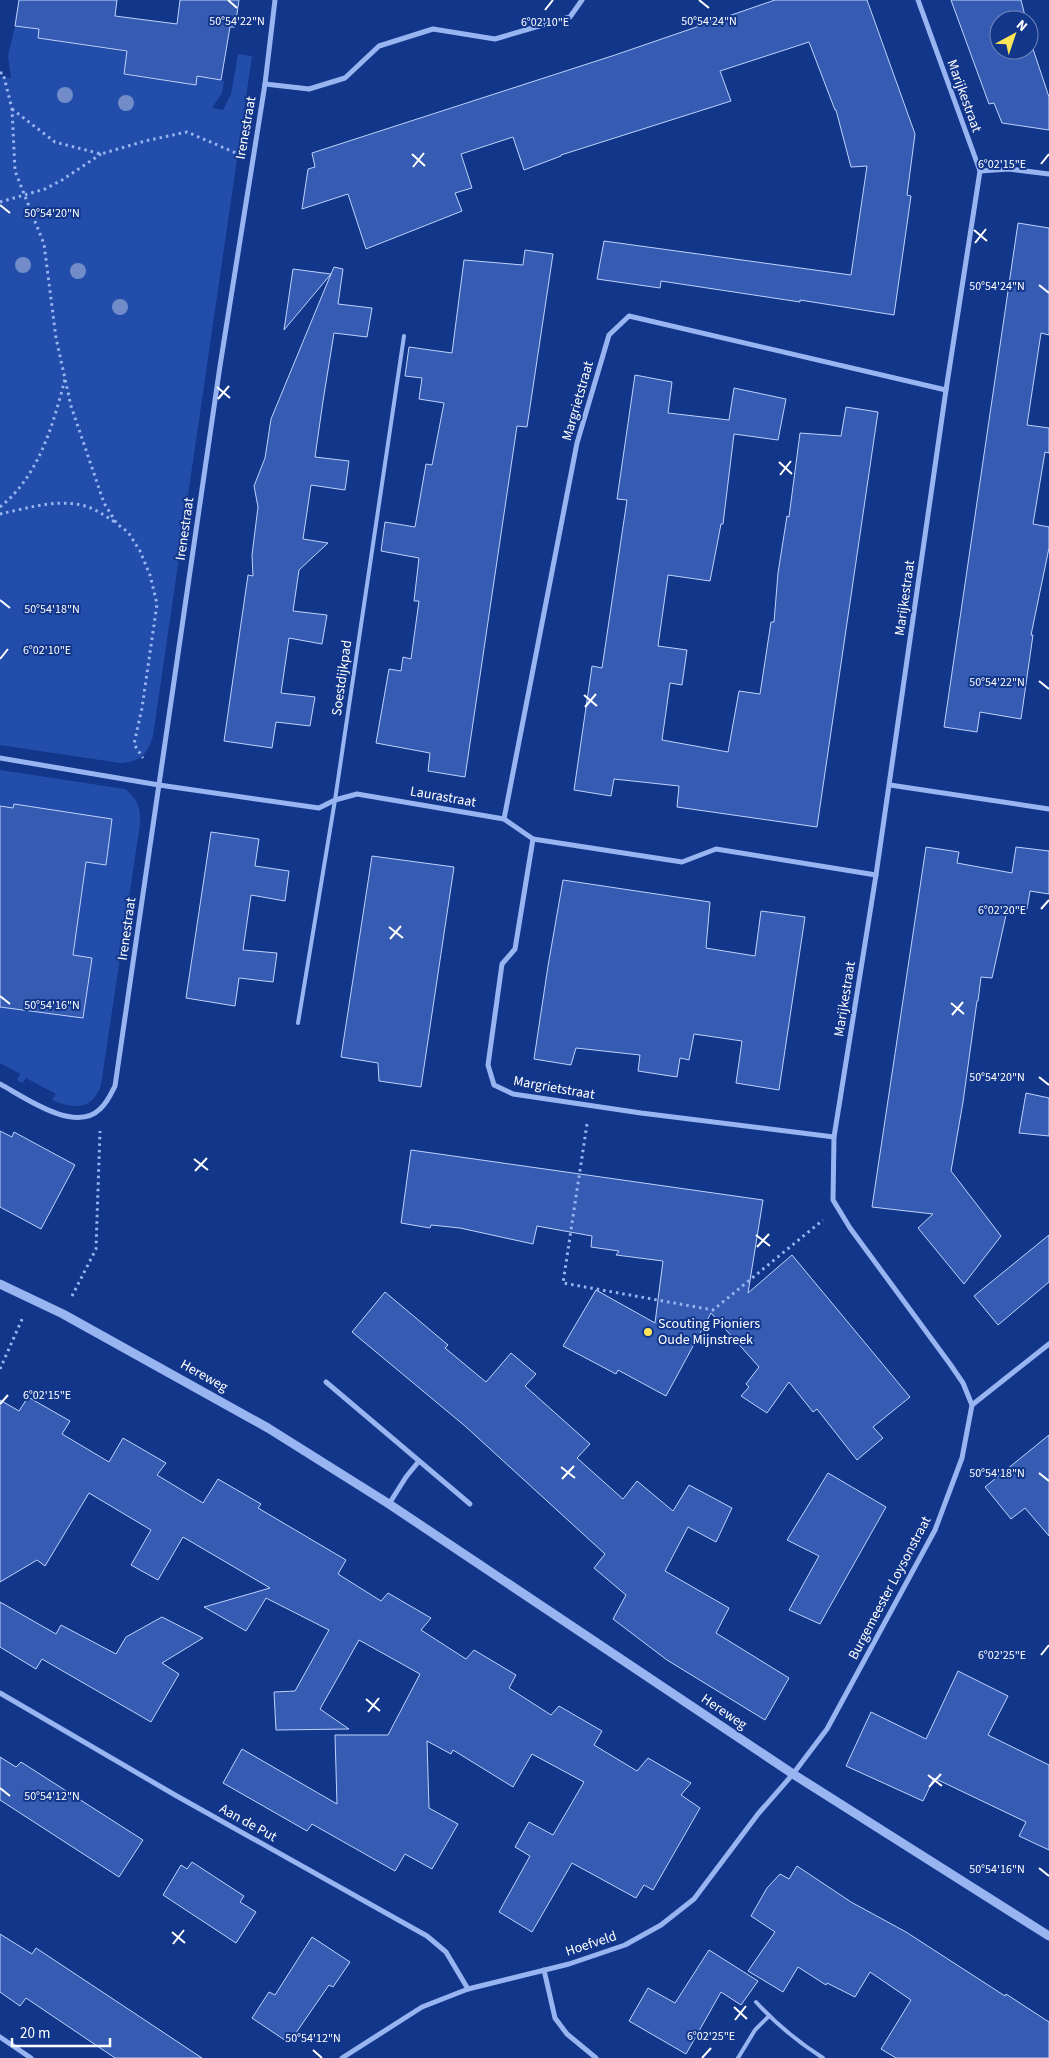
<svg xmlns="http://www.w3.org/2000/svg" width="1049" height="2058" viewBox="0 0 1049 2058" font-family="'Source Sans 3',sans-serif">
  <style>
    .green { fill: #234daa }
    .building { fill: #355cb2; stroke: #bfd2fc }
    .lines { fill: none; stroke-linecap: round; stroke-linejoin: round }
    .path { stroke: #98b4f1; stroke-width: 3; stroke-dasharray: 2.5 4; stroke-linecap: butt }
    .service { stroke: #98b4f1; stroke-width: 4 }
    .minor { stroke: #98b4f1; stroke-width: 5 }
    .tertiary { stroke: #98b4f1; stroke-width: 9 }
    .tree { fill: #718cc9 }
    .ticks { fill: none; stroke: #fff; stroke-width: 2 }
    .poi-dot { fill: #ffe658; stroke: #12368a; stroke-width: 2 }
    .labels { text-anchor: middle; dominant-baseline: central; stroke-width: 4; stroke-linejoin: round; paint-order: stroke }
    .street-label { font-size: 14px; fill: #fff; stroke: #12368a }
    .poi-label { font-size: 14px; fill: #fff; stroke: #12368a; text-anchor: start }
    .ticks-label { font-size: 12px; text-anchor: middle; fill: #fff; stroke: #12368a; stroke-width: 4; stroke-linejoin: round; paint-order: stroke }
  </style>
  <rect width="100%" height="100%" fill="#12368a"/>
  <!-- green -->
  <g class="green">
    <path d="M15 26 39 29 38 38 127 52 124 75 196 85 197 76 224 81 222 93 212 108 223 110 231 94 238 54 252 56 153 736C147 755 140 762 120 763L0 745V77L11 78 8 56Z"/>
    <path d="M0 770 125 789C138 799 141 809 140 824L101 1085C92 1111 74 1109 52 1100L56 1094 26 1078 22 1083 17 1080 20 1074 0 1063Z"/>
  </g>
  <!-- building -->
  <g class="building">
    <path d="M19 0H117L115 16 177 24 180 0H239L235 27H230L221 80 197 76 196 85 124 74 127 51 38 38 39 29 15 26Z"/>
    <path d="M775 0H867L915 134 907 195 911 196 894 315 800 300V302L661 281 660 288 597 279 604 241 851 275 867 166 851 167 836 110H835L809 42 720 71 731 101 561 155V156L524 170 513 137 461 154 472 188 455 193 462 211 366 249 348 194 302 209 308 169 315 167 312 153 615 55Z"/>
    <path d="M951 0H1021L1026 20H999V50H1029V37L1049 97V130L1002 123 994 103 989 104Z"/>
    <path d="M1018 223 1049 228V335L1041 333 1027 425 1049 428V453L1045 452 1033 524 1049 527V548L1031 635H1033L1021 719 980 712 977 732 944 727Z"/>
    <path d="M525 250 553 254 527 427 517 426 465 777 428 771 430 753 376 743 389 669 401 671 403 657 411 659 419 601H414L419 558 381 551 385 522 415 527 426 464 432 465 444 403 419 399 422 378 405 376 409 347 452 353 464 260 523 265Z"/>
    <path d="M334 267 343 269 338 304 372 308 367 337 334 333 323 401 315 457 349 461 345 490 311 485 303 539 328 543 299 570 293 611 327 615 322 644 289 638 281 693 315 697 310 726 276 722 272 748 224 741 248 575 253 576 252 555 258 507 254 486 265 458 271 419 331 274 284 330 293 269 331 274Z"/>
    <path d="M635 375 672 382 668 413 729 420 734 388 786 399 778 440 734 434 723 524H721L710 581 668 575 658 646 687 650 682 685 670 683 662 740 728 752 739 691 760 694 771 622H774L778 573 787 516 789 517 800 433 841 436 846 407 878 412 817 827 677 807 679 786 614 779 611 796 574 790 592 666 602 668 627 500 617 499Z"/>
    <path d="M14 804 112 819 106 865 86 862 73 955 92 958 83 1018 0 1007V806L13 808Z"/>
    <path d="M211 832 259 839 255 866 289 871 285 901 251 895 243 950 277 953 273 982 239 978 235 1006 186 998Z"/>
    <path d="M926 847 959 852 957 863 1012 873 1016 847 1049 851V894L1030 891 1027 909 1008 906 992 978 981 977 978 1001H977L963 1102 951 1171 1001 1236 964 1284 918 1228 933 1214 872 1207Z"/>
    <path d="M372 856 454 867 421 1087 379 1081 378 1063 341 1057Z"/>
    <path d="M563 880 710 902 706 948 755 956 761 911 805 917 779 1090 736 1083 742 1041 694 1034 689 1060 680 1058 677 1077 638 1071 640 1055 576 1048 571 1065 534 1059 548 966Z"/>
    <path d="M1026 1093 1049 1098V1136L1019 1133Z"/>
    <path d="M0 1131 12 1137 14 1132 75 1165 41 1229 0 1207Z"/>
    <path d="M411 1150 763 1200 748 1293 792 1255 910 1397 873 1427 883 1438 857 1460 817 1409 813 1412 789 1382 767 1413 741 1396 749 1387 746 1384 759 1367 711 1313 666 1396 618 1370 616 1374 563 1346 596 1290 655 1323 663 1261 616 1255 619 1251 591 1247 592 1236 537 1226 533 1244 460 1228 431 1225 430 1228 401 1223Z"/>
    <path d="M1049 1235V1282L998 1325 974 1296Z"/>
    <path d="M385 1292 448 1345 445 1348 486 1382 511 1353 536 1374 525 1386 590 1444 577 1458 623 1499 637 1481 673 1511 689 1485 732 1508 716 1542 688 1527 665 1571 729 1608 716 1633 789 1678 765 1720 667 1660 613 1619 626 1595 594 1568 605 1554 465 1426 352 1332Z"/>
    <path d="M28 1397 70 1421 62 1434 109 1462 123 1438 166 1463 157 1475 203 1503 218 1479 261 1504 258 1508 346 1560 338 1574 381 1601 388 1593 431 1618 421 1630 466 1659 474 1650 516 1675 509 1688 551 1715 559 1706 602 1731 594 1745 637 1771 648 1758 691 1783 681 1795 700 1808 653 1890 644 1885 636 1898 572 1863 532 1932 499 1912 530 1856 515 1847 529 1822 553 1835 584 1782 532 1754 513 1787 453 1750 451 1754 427 1741 429 1808 458 1824 432 1869 405 1854 395 1871 312 1824 307 1831 223 1783 242 1749 337 1804 335 1735H388L420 1674 359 1640 320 1709 349 1729 276 1730 274 1692 295 1691 329 1630 266 1598 246 1631 204 1607 270 1588 183 1537 158 1580 131 1565 151 1530 89 1493 45 1566 37 1560 0 1582V1400L19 1411Z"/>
    <path d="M1049 1435V1536L1025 1508 1011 1519 985 1487Z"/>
    <path d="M828 1473 886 1507 820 1624 789 1610 819 1556 787 1540Z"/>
    <path d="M0 1602 56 1634 61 1625 116 1654 126 1637 162 1617 203 1638 162 1663 179 1674 151 1722 42 1659 36 1669 0 1647Z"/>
    <path d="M958 1671 1008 1696 988 1735 1049 1765V1850L1019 1836 1026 1822 934 1778 923 1801 846 1766 871 1712 926 1739Z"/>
    <path d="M0 1757 16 1767 21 1762 143 1840 119 1877 0 1800Z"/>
    <path d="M192 1862 244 1896 240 1902 256 1912 236 1943 163 1895 181 1865 187 1869Z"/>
    <path d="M797 1866 851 1902 906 1932 1005 1996 1006 1994 1049 2022V2058H896L881 2049 911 2000 870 1972 855 1997 827 1983 826 1985 798 1967 783 1992 748 1971 775 1932 751 1916 767 1888 780 1874 789 1879Z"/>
    <path d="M0 1934 32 1954 36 1948 202 2058H115L26 1998 20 2006 0 1992Z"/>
    <path d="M312 1937 350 1962 333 1987 329 1985 289 2043 252 2018 269 1992 275 1995Z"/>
    <path d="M709 1950 758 1981 741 2005 721 1992 686 2054 629 2021 648 1988 675 2003Z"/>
  </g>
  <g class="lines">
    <!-- path -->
    <g class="path">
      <path d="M0 73H3L12 109 15 171 44 244 56 338 71 406 104 503 117 524 128 532 140 551 150 575 157 604 142 708 134 744 143 758"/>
      <path d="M12 109 55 142 101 154 145 141 187 132 236 153"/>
      <path d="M0 202 45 189 62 180 101 154"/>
      <path d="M0 507C39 476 53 425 65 379"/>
      <path d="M0 514C28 508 65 496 93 509 101 513 109 518 116 523"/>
      <path d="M587 1124 563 1283 713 1310 823 1220"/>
      <path d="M72 1296 96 1249 100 1131"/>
      <path d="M0 1369 23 1317"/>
    </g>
    <!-- service -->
    <g class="service">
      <path d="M298 1023 335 800 404 336"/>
      <path d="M756 2002C776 2024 798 2042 823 2058"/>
      <path d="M738 2058 755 2030 769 2016"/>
    </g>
    <!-- minor -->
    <g class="minor">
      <path d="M918 0 980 171 946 390 876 875 834 1137 833 1200 850 1228 950 1364 963 1383 972 1405"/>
      <path d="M265 84 309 89 345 78 379 46 433 29 495 39 570 17 582 0"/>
      <path d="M980 171 1009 169 1049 174"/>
      <path d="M0 758 159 785 319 808 335 800 357 794 504 819 533 839 682 862 716 849 876 875"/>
      <path d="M890 785 1049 809"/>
      <path d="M504 819 577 443 609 335 629 316 946 390"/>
      <path d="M533 839 515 949 502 964 488 1065 494 1085 513 1094 641 1113 834 1137"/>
      <path d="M0 1084C24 1097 75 1134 100 1109 107 1103 111 1094 115 1086L220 366 265 84 275 0"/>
      <path d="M326 1382 470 1504"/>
      <path d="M389 1504 406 1477 419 1461"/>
      <path d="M0 1693 175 1795 427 1936 446 1952 468 1989"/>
      <path d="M544 1970 555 2018 567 2034 596 2058"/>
      <path d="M0 2037 31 2058"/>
      <path d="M342 2058 422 2007 468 1989 569 1964 625 1945 661 1925 694 1899 758 1814 793 1774 827 1729 935 1530 962 1458 972 1405 1049 1344"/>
    </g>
    <!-- tertiary -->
    <path class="tertiary" d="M0 1284 63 1314 268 1428 389 1504 793 1774 1049 1936"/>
  </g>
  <!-- trees -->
  <g class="tree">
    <circle cx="65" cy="95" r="8"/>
    <circle cx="126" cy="103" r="8"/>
    <circle cx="23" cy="265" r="8"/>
    <circle cx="78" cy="271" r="8"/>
    <circle cx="120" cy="307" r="8"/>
  </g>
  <!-- ticks -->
  <path class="ticks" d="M228 0 237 8M699 0 709 8M545 10 553 0M412 154 425 166M1041 164 1049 154M413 167 424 153M0 205 10 213M974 230 987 241M975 243 986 229M1039 285 1049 293M217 387 230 398M218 399 229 386M779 462 792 474M780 475 791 461M0 600 10 608M0 659 8 649M1039 681 1049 689M584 695 597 706M585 707 596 694M1041 909 1049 900M389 927 403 938M390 939 401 926M0 996 10 1004M951 1003 964 1014M952 1015 963 1002M1039 1077 1049 1085M194 1159 208 1170M195 1171 207 1158M756 1235 770 1246M757 1247 769 1234M0 1404 8 1395M561 1467 575 1478M1039 1473 1049 1481M562 1479 574 1466M1041 1655 1049 1645M366 1699 380 1711M368 1712 379 1698M928 1775 942 1786M929 1787 941 1774M0 1788 10 1796M1039 1868 1049 1876M172 1932 185 1943M173 1944 184 1930M734 2007 747 2019M735 2020 746 2006M313 2050 322 2058M702 2058 711 2048"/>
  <!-- markers -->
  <circle class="poi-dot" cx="648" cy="1332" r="5"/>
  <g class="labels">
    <!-- street labels -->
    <g class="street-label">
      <text transform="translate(964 96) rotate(70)">Marijkestraat</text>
      <text transform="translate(246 128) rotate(-80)">Irenestraat</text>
      <text transform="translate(578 401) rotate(-74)">Margrietstraat</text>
      <text transform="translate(185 529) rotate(-82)">Irenestraat</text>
      <text transform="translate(905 598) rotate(-82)">Marijkestraat</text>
      <text transform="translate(342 678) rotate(-82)">Soestdijkpad</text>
      <text transform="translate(443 797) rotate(10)">Laurastraat</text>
      <text transform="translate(127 929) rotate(-82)">Irenestraat</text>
      <text transform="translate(845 999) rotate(-81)">Marijkestraat</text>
      <text transform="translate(554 1088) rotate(10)">Margrietstraat</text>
      <text transform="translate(204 1376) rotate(29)">Hereweg</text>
      <text transform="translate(890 1588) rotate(-62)">Burgemeester Loysonstraat</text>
      <text transform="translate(724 1712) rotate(34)">Hereweg</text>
      <text transform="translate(248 1823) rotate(29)">Aan de Put</text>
      <text transform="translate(591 1944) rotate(-18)">Hoefveld</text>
    </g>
    <!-- poi labels -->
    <g class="poi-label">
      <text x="658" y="1324">Scouting Pioniers<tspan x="658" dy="16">Oude Mijnstreek</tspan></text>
    </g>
  </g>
  <g class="ticks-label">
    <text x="237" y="25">50°54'22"N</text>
    <text x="709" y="25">50°54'24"N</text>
    <text x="545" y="26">6°02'10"E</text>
    <text x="1002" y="168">6°02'15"E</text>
    <text x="52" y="217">50°54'20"N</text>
    <text x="997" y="290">50°54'24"N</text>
    <text x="52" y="613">50°54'18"N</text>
    <text x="47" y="654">6°02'10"E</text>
    <text x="997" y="686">50°54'22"N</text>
    <text x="1002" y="914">6°02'20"E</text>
    <text x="52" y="1009">50°54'16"N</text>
    <text x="997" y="1081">50°54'20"N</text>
    <text x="47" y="1399">6°02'15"E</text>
    <text x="997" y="1477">50°54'18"N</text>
    <text x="1002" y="1659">6°02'25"E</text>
    <text x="52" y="1800">50°54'12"N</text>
    <text x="997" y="1873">50°54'16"N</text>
    <text x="711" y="2040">6°02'25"E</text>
    <text x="313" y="2042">50°54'12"N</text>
  </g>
  <!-- north arrow -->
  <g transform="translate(1014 35) rotate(40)"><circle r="24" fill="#12368a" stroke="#7186b9"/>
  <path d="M0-4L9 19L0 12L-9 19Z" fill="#ffe658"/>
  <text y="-8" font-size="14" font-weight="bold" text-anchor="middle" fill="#ffffff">N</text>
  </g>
  <!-- scale -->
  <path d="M12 2038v8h98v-8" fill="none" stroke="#ffffff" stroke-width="2.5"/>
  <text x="20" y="2038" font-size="15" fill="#ffffff" stroke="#12368a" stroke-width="4" paint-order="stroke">20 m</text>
</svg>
